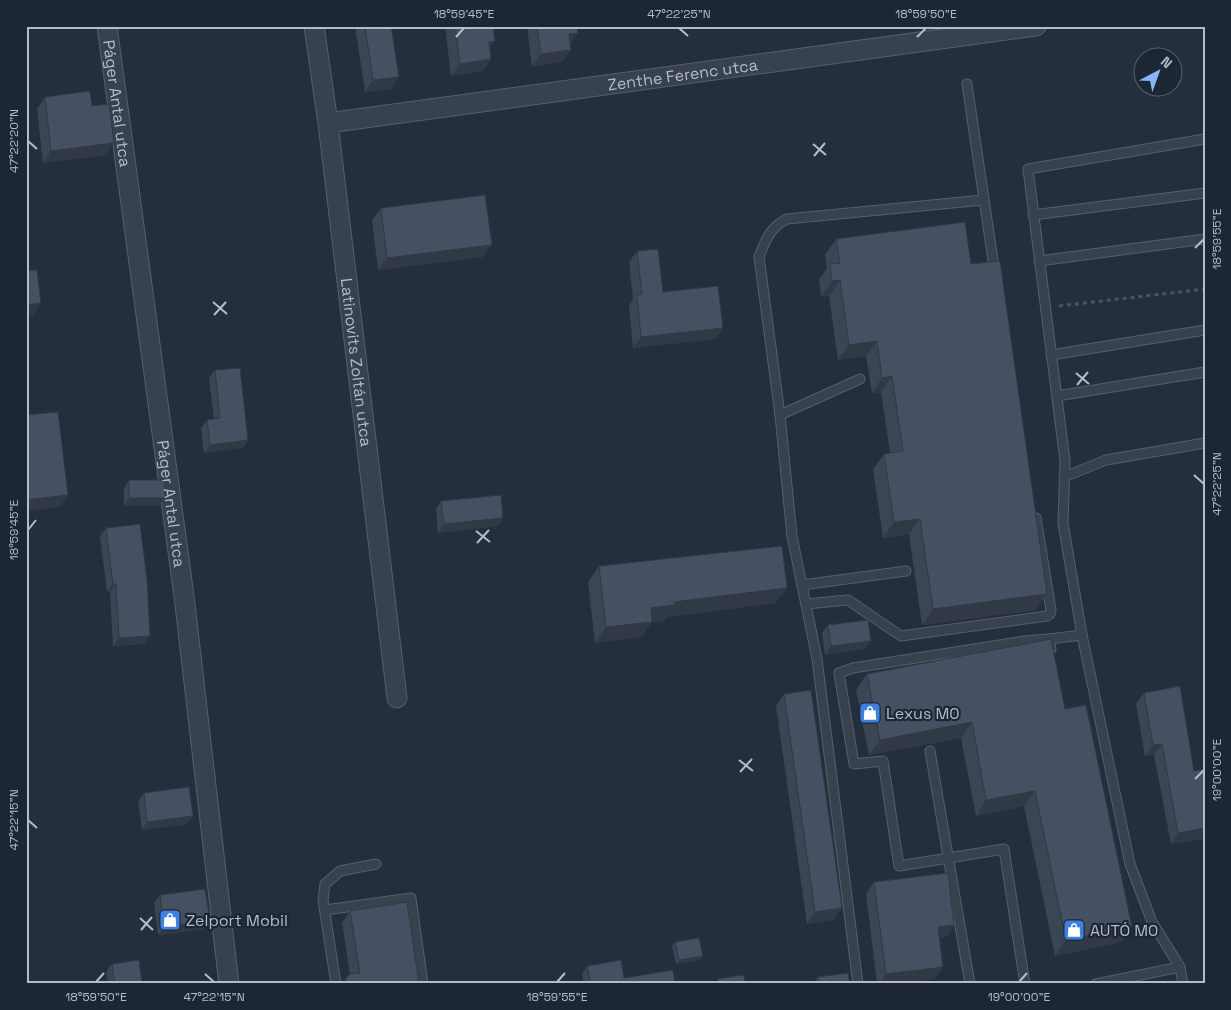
<svg xmlns="http://www.w3.org/2000/svg" width="1231" height="1010" viewBox="0 0 1231 1010" font-family="'Space Grotesk',sans-serif">
  <style>
    .lines { fill: none; stroke-linecap: round; stroke-linejoin: round }
    .service-casing { stroke: #565f6c; stroke-width: 11 }
    .minor-casing { stroke: #565f6c; stroke-width: 21 }
    .path { stroke: #44595c; stroke-width: 3; stroke-dasharray: 4 4; stroke-linecap: butt }
    .service { stroke: #38414e; stroke-width: 9 }
    .minor { stroke: #38414e; stroke-width: 19 }
    .wall { fill: #3b4654 }
    .shaded-wall { fill: #303945 }
    .building { fill: #455162; stroke: #303945 }
    .ticks { fill: none; stroke: #b4bcc9; stroke-width: 2 }
    .labels { text-anchor: middle; dominant-baseline: central; stroke-width: 4.5; stroke-linejoin: round; paint-order: stroke }
    .street-label { font-size: 16px; fill: #b4bcc9; stroke: #1d2633 }
    .poi-label { font-size: 16px; fill: #b4bcc9; stroke: #1d2633; text-anchor: start }
    .neatline { fill: none; stroke: #b4bcc9; stroke-width: 2 }
    .ticks-label { font-size: 12px; text-anchor: middle; fill: #b4bcc9 }
  </style>
  <rect width="100%" height="100%" fill="#242f3e"/>
  <g class="lines">
    <!-- service casing -->
    <g class="service-casing">
      <g id="service">
        <path d="M967 84 995 274"/>
        <path d="M1033 215 1205 193"/>
        <path d="M1039 261 1205 239"/>
        <path d="M1051 355 1205 330"/>
        <path d="M1057 396 1205 372"/>
        <path d="M780 415 860 379"/>
        <path d="M1064 477 1106 460 1205 443"/>
        <path d="M802 585 906 571"/>
        <path d="M806 604 848 600 901 636 1047 616 1050 614 1051 610 1036 518"/>
        <path d="M1082 635 1063 523 1065 461 1028 169 1205 139"/>
        <path d="M1049 639 1082 635 1130 864 1152 922 1180 967 1183 984"/>
        <path d="M930 751 970 984"/>
        <path d="M325 910 411 898 423 984"/>
        <path d="M336 984 323 900 325 884 340 871 376 864"/>
        <path d="M858 984 817 659 792 536 780 415 759 257C765 241 770 227 787 219L983 200"/>
        <path d="M1025 984 1004 849 899 866 883 761 854 764 839 673 853 668 1024 641 1049 639 1051 649"/>
        <path d="M1096 984 1180 967"/>
      </g>
    </g>
    <!-- minor casing -->
    <g class="minor-casing">
      <g id="minor">
        <path id="s1" d="M107 26 184 596 229 984"/>
        <path id="s2" d="M314 26 328 123 397 698"/>
        <path id="s3" d="M328 123 1036 26"/>
      </g>
    </g>
    <!-- path -->
    <path class="path" d="M1059 306 1205 289"/>
    <!-- service -->
    <use href="#service" class="service"/>
    <!-- minor -->
    <use href="#minor" class="minor"/>
  </g>
  <!-- wall -->
  <g class="wall">
    <path d="M355 26H391L399 77 391 89 365 92Z"/>
    <path d="M445 26H493L490 48 491 59 483 71 451 76Z"/>
    <path d="M527 26H577L570 44 571 50 562 62 532 66Z"/>
    <path d="M45 97 106 155 43 163 37 109Z"/>
    <path d="M381 208 483 257 378 270 372 220Z"/>
    <path d="M836 239 971 264 1036 610 922 625 909 534 883 538 873 469 884 454 890 453 881 392 872 393 866 356 838 360 829 296 821 297 819 280 827 268 825 255Z"/>
    <path d="M637 251 663 292 723 328 715 339 633 348 629 306 633 299 629 262Z"/>
    <path d="M215 370 243 448 204 453 201 428 207 420 214 419 209 378Z"/>
    <path d="M129 480 159 506H124V488Z"/>
    <path d="M441 501 498 526 438 533 436 509Z"/>
    <path d="M106 528 144 644 113 646 110 592H107L100 536Z"/>
    <path d="M599 566 776 603 667 617 664 621 652 622 641 637 595 643 588 582Z"/>
    <path d="M828 625 865 649 825 655 822 633Z"/>
    <path d="M867 674 1065 709 1121 942 1055 956 1024 806 976 816 961 738 869 755 856 690Z"/>
    <path d="M1144 693 1194 771 1205 769V838L1171 844 1154 755 1145 756 1136 704Z"/>
    <path d="M784 694 834 920 807 924 776 706Z"/>
    <path d="M144 793 187 824 142 830 138 801Z"/>
    <path d="M874 882 954 925 946 937 939 938 943 967 934 979 897 984H877L866 894Z"/>
    <path d="M160 895 204 929 158 935 154 903Z"/>
    <path d="M350 911 419 984H342L346 978 350 974 342 923Z"/>
    <path d="M675 942 700 960 676 964 672 946Z"/>
    <path d="M112 964 142 984H108L106 972Z"/>
    <path d="M587 966 624 978 675 984H584L582 974Z"/>
    <path d="M818 977 850 984H813Z"/>
  </g>
  <!-- shaded-wall -->
  <g class="shaded-wall">
    <path d="M802 26H812L801 28Z"/>
    <path d="M578 33 570 45 569 34Z"/>
    <path d="M495 41 487 53 489 42Z"/>
    <path d="M571 50 562 62 532 66 541 54Z"/>
    <path d="M491 59 483 71 451 76 460 64Z"/>
    <path d="M399 77 391 89 365 92 373 80Z"/>
    <path d="M114 143 106 155 43 163 51 151Z"/>
    <path d="M492 245 483 257 378 270 387 258Z"/>
    <path d="M840 280 829 296 821 297 832 281Z"/>
    <path d="M41 303 33 315 26 316V305Z"/>
    <path d="M723 328 715 339 633 348 641 337Z"/>
    <path d="M877 341 866 356 838 360 849 345Z"/>
    <path d="M892 376 881 392 872 393 882 378Z"/>
    <path d="M248 440 243 448 204 453 210 445Z"/>
    <path d="M68 495 60 507 26 511V500Z"/>
    <path d="M129 498H165L159 506H124Z"/>
    <path d="M503 518 498 526 438 533 444 524Z"/>
    <path d="M920 519 909 534 883 538 894 522Z"/>
    <path d="M113 584H116L110 592H107Z"/>
    <path d="M787 588 776 603 667 617 664 621 652 622 641 637 595 643 606 627 651 608 674 602Z"/>
    <path d="M1047 594 1036 610 922 625 933 609Z"/>
    <path d="M150 636 144 644 113 646 119 638Z"/>
    <path d="M871 641 865 649 825 655 831 646Z"/>
    <path d="M972 722 961 738 869 755 880 740Z"/>
    <path d="M1162 744 1154 755 1145 756 1153 745Z"/>
    <path d="M1035 791 1024 806 976 816 986 800Z"/>
    <path d="M193 816 187 824 142 830 147 822Z"/>
    <path d="M1205 828V838L1171 844 1178 833Z"/>
    <path d="M842 908 834 920 807 924 815 912Z"/>
    <path d="M210 921 204 929 158 935 164 927Z"/>
    <path d="M954 925 946 937 929 939 938 927Z"/>
    <path d="M1132 927 1121 942 1055 956 1066 940Z"/>
    <path d="M703 956 700 960 676 964 679 960Z"/>
    <path d="M943 967 934 979 897 984H879L886 974Z"/>
  </g>
  <!-- building -->
  <g class="building">
    <path d="M365 26H391L399 77 373 80Z"/>
    <path d="M455 26H493L495 41 489 42 491 59 460 64Z"/>
    <path d="M537 26H577L578 33 569 34 571 50 541 54Z"/>
    <path d="M90 91 92 106 109 104 114 143 51 151 45 97Z"/>
    <path d="M485 195 492 245 387 258 381 208Z"/>
    <path d="M965 222 971 264 1000 261 1047 594 933 609 920 519 894 522 884 454 903 451 892 376 882 378 877 341 849 345 840 280 832 281 830 264 840 263 836 239Z"/>
    <path d="M658 249 663 292 718 286 723 328 641 337 637 295 642 294 637 251Z"/>
    <path d="M37 270 41 303 26 305V271Z"/>
    <path d="M240 368 248 440 210 445 207 420 220 418 215 370Z"/>
    <path d="M58 412 68 495 26 500V415Z"/>
    <path d="M129 480H164L165 498H129Z"/>
    <path d="M501 495 503 518 444 524 441 501Z"/>
    <path d="M140 524 147 580 150 636 119 638 116 584H113L106 528Z"/>
    <path d="M782 546 787 588 674 602 675 605 651 608 652 622 606 627 599 566Z"/>
    <path d="M868 620 871 641 831 646 828 625Z"/>
    <path d="M1051 639 1065 709 1086 705 1132 927 1066 940 1035 791 986 800 972 722 880 740 867 674Z"/>
    <path d="M1180 686 1194 771 1205 769V828L1178 833 1162 744 1153 745 1144 693Z"/>
    <path d="M811 690 842 908 815 912 784 694Z"/>
    <path d="M189 787 193 816 147 822 144 793Z"/>
    <path d="M948 873 954 925 938 927 943 967 886 974 874 882Z"/>
    <path d="M205 889 210 921 164 927 160 895Z"/>
    <path d="M407 902 419 984H346V978L350 974 360 973 350 911Z"/>
    <path d="M699 938 703 956 679 960 675 942Z"/>
    <path d="M139 960 142 984H115L112 964Z"/>
    <path d="M621 960 624 978 673 970 675 984H591L587 966Z"/>
    <path d="M848 973 850 984H819L818 977Z"/>
    <path d="M744 975 745 984H718V979Z"/>
  </g>
  <!-- ticks -->
  <path class="ticks" d="M679 28 688 36M456 37 464 28M917 37 926 28M28 141 37 149M813 144 826 155M814 156 825 143M1195 248 1204 239M213 302 227 314M214 315 226 302M1076 373 1089 384M1077 385 1088 372M1194 475 1204 484M28 530 36 520M476 531 490 542M477 543 489 530M739 760 753 771M740 772 752 759M1195 779 1204 770M28 820 37 828M140 918 153 930M141 930 152 917M205 974 214 982M96 982 104 973M557 982 565 973M1019 982 1027 973"/>
  <!-- icons -->
  <defs>
    <g id="shop-square" transform="scale(1.125)"><rect x="-9" y="-9" width="18" height="18" rx="4" fill="#3f7fe0" stroke="#1d2633"/><path d="M-5-2.5h2.3a2.7 3.5 0 0 1 5.4 0H5L5.5 6h-11ZM-1.5-2.5h3a1.5 2.3 0 0 0-3 0Z" fill="#fff"/></g>
  </defs>
  <g fill-rule="evenodd">
    <use href="#shop-square" x="870" y="713"/>
    <use href="#shop-square" x="170" y="920"/>
    <use href="#shop-square" x="1074" y="930"/>
  </g>
  <g class="labels">
    <!-- street labels -->
    <g class="street-label">
      <text stroke="none"><textPath href="#s3" startOffset="358">Zenthe Ferenc utca</textPath></text>
      <text stroke="none"><textPath href="#s1" startOffset="78">Páger Antal utca</textPath></text>
      <text stroke="none"><textPath href="#s2" startOffset="339">Latinovits Zoltán utca</textPath></text>
      <text stroke="none"><textPath href="#s1" startOffset="482">Páger Antal utca</textPath></text>
    </g>
    <!-- poi labels -->
    <g class="poi-label">
      <text x="886" y="713">Lexus M0</text>
      <text x="186" y="920">Zelport Mobil</text>
      <text x="1090" y="930">AUTÓ M0</text>
    </g>
  </g>
  <!-- border -->
  <rect width="1231" height="1010" fill="none" stroke="#1d2633" stroke-width="55"/>
  <!-- north arrow -->
  <g transform="translate(1158 72) rotate(41)"><circle r="24" fill="#1d2633" stroke="#59626f"/>
  <path d="M0-4L9 19L0 12L-9 19Z" fill="#8ab4f8"/>
  <text y="-8" font-size="14" font-weight="bold" text-anchor="middle" fill="#b4bcc9">N</text>
  </g>
  <rect x="28" y="28" width="1176" height="954" class="neatline"/>
  <g class="ticks-label">
    <text x="464" y="18">18°59'45"E</text>
    <text x="679" y="18">47°22'25"N</text>
    <text x="926" y="18">18°59'50"E</text>
    <text transform="translate(14 141) rotate(-90)" y="4">47°22'20"N</text>
    <text transform="translate(1217 239) rotate(-90)" y="4">18°59'55"E</text>
    <text transform="translate(1217 484) rotate(-90)" y="4">47°22'25"N</text>
    <text transform="translate(14 530) rotate(-90)" y="4">18°59'45"E</text>
    <text transform="translate(1217 770) rotate(-90)" y="4">19°00'00"E</text>
    <text transform="translate(14 820) rotate(-90)" y="4">47°22'15"N</text>
    <text x="96" y="1001">18°59'50"E</text>
    <text x="214" y="1001">47°22'15"N</text>
    <text x="557" y="1001">18°59'55"E</text>
    <text x="1019" y="1001">19°00'00"E</text>
  </g>
</svg>
